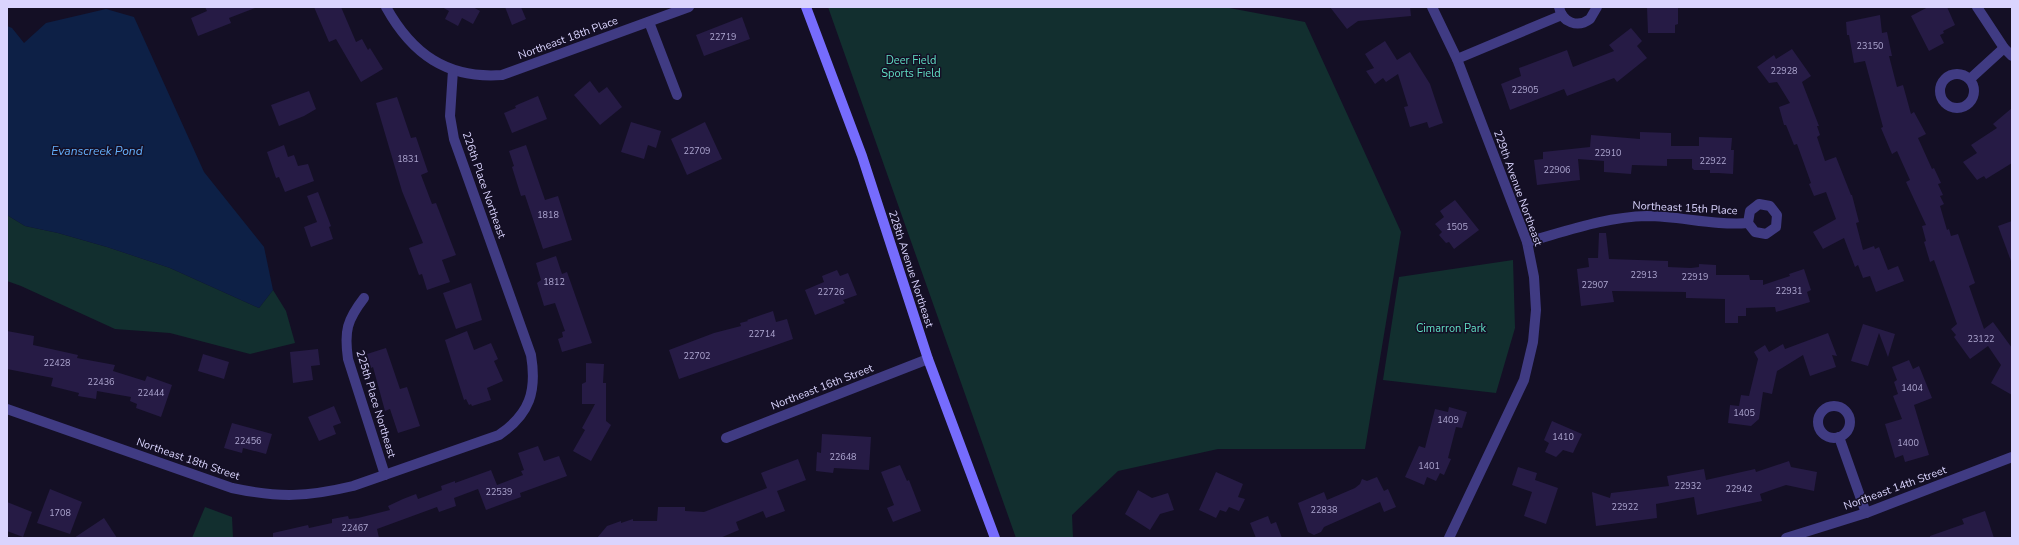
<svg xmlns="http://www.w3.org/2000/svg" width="2019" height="545" viewBox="0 0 2019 545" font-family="'Nunito Sans',sans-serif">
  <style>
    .green { fill: #122f2f }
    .water { fill: #0d2046 }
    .building { fill: #261b45 }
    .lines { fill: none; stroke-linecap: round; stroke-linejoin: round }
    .minor { stroke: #403b83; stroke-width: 10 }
    .secondary { stroke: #766cfd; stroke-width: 10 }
    .labels { text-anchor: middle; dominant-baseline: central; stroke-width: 3; stroke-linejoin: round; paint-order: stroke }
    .number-label { font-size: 9px; fill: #ada6d0 }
    .street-label { font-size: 11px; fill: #dad4fe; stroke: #140f25 }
    .park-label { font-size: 11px; fill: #60dec3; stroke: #140f25 }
    .water-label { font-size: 12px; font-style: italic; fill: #64b0fc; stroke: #140f25 }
  </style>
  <rect width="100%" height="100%" fill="#140f25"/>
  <!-- green -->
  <g class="green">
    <path d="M828 7H1224L1305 22 1401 232 1365 449H1218L1118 471 1072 515 1073 538H1016Z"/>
    <path d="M7 215 25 226 58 233 107 247 170 268 259 308 273 290 286 311 295 343 250 354 170 333 115 329 21 286 7 281Z"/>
    <path d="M1513 260 1515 328 1496 393 1383 380 1399 277Z"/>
    <path d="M205 507 232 517 233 538H192Z"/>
  </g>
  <!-- water -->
  <path class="water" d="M106 9 134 17 204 172 264 247 273 290 259 308 170 268 107 247 58 233 25 226 7 215V26L12 28 24 43 46 23Z"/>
  <!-- building -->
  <g class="building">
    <path d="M205 7H255V8L229 18 231 23 198 36 191 18 207 11Z"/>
    <path d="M314 7H341L356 42 362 39 368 50 370 48 383 69 361 82 336 39 329 42Z"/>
    <path d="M442 7H473L480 11 473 24 462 18 458 26 445 19 449 11Z"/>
    <path d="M505 7H521L526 19 512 25Z"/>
    <path d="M1330 7H1410L1411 16 1358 21 1347 29Z"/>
    <path d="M1647 7H1678V24L1675 25V33H1648Z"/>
    <path d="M1928 7H1947L1955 25 1943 31 1944 33 1940 35 1944 43 1929 51 1911 16Z"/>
    <path d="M1880 15 1882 33 1887 32 1892 56H1889L1897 87 1903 85 1911 114 1914 112 1926 134 1918 138 1932 169 1934 168 1941 183 1938 184 1943 195 1940 196 1944 204 1940 206 1947 230 1949 229 1951 236 1958 234 1975 283 1969 286 1984 329 1993 322 2012 348V395L1991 383 2001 365 1988 346 1970 359 1954 337 1956 335 1951 329 1957 324 1934 260 1930 262 1924 242 1926 241 1922 226 1926 225 1906 182 1910 180 1897 151 1892 154 1881 128 1883 127 1865 61 1854 63 1849 35H1847L1846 22Z"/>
    <path d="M742 17 750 39 704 56 696 35Z"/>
    <path d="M1631 28 1642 41 1637 46 1647 58 1617 82 1614 78 1567 96 1564 89 1510 110 1501 84 1521 76 1519 68 1567 50 1573 67 1614 51 1609 45Z"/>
    <path d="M1385 41 1397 60 1410 52 1430 84 1443 123 1429 128 1427 122 1410 127 1404 107 1408 106 1398 74 1386 82 1383 78 1375 84 1366 71 1374 68 1365 54Z"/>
    <path d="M1792 49 1811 76 1802 82 1819 126H1817L1820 135 1817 137 1825 161 1836 157 1851 195H1852L1859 222 1856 223 1863 250 1874 246 1875 249 1879 247 1888 270 1898 266 1904 281 1876 292 1870 276 1863 278 1858 265 1855 267 1844 238 1823 249 1813 232 1836 219 1826 192 1814 196 1809 184 1811 183 1797 144 1794 145 1786 125H1784L1779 107 1790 103 1777 82 1769 83 1757 67 1774 55 1776 59Z"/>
    <path d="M590 81 599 93 607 87 622 107 600 125 574 95Z"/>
    <path d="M309 91 316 109 304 116 279 126 271 105Z"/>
    <path d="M538 96 547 119 512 133 504 113 516 108 515 106 519 104Z"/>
    <path d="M397 97 411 138 416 137 428 172 421 175 432 204 436 203 456 255 442 260 450 282 427 290 422 274 419 275 409 248 423 243 402 191 376 103Z"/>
    <path d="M2012 108V163L1986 179 1984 176 1977 180 1963 162 1977 153 1971 145 1997 128 1993 124Z"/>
    <path d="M631 122 661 131 656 148 648 145 644 159 621 152Z"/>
    <path d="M705 122 722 159 687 175 671 139Z"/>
    <path d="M1640 132 1671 133V146H1699V137L1732 138 1731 150H1734L1733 174 1718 173H1710V170H1694L1692 168V159H1667V166L1632 165 1631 174 1604 172V161L1578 159 1580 180 1537 185 1534 160 1543 159V152L1590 147 1591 135 1640 139Z"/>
    <path d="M284 145 288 157 294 155 298 166 308 164 314 181 285 192 279 177 276 178 267 152Z"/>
    <path d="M526 145 545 200 558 196 572 240 543 249 525 195 521 196 512 167 514 166 509 151Z"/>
    <path d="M318 192 331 226 329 227 333 239 311 247 304 227 317 222 307 196Z"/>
    <path d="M1455 200 1479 230 1454 249 1449 242 1446 243 1439 235 1442 232 1435 224 1444 217 1440 211Z"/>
    <path d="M2012 221V261H2011L1998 226Z"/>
    <path d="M1599 233H1606L1609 259 1668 261V267L1691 268 1699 267V264L1716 265V275H1749L1750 280H1763V285L1790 276 1789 274 1804 269 1811 290 1807 292 1810 302 1776 312 1775 307 1746 308V316H1738V323H1725V299L1686 298V292L1612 291 1614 302 1581 306 1577 269 1589 267 1588 258H1598Z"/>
    <path d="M556 256 562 274 567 272 592 343 562 352 558 339 563 337 562 332 565 331 555 303 544 306 537 283 541 280 536 263Z"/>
    <path d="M837 270 840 276 848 273 857 295 843 300 845 303 815 315 805 290 824 282 822 276Z"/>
    <path d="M471 283 482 320 456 329 443 293Z"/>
    <path d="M773 311 776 322 787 319 793 339 679 379 669 350 714 333 741 326 740 323 748 321 747 320Z"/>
    <path d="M1863 324 1895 334 1888 357 1879 333 1868 366 1851 361Z"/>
    <path d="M7 331 34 336 33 345 78 355 77 358 115 365 113 371 145 381 147 376 172 385 161 417 136 408 137 404 130 401 131 397 97 391 96 399 78 396 79 393 51 386 53 378 7 369Z"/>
    <path d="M467 331 474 350 491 343 498 359 494 361 503 381 487 388 491 400 472 406 471 404 469 405 466 399 464 400 445 340Z"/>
    <path d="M1828 333 1837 356 1832 355 1836 367 1810 376 1803 355 1777 371 1772 394 1763 392 1759 419 1751 426 1728 423 1730 405 1739 406 1741 395 1749 396 1758 359 1754 352 1765 345 1769 352 1783 344 1785 349Z"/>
    <path d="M386 348 400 389 407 387 420 426 398 433 390 409 385 411 373 367 371 368 367 354Z"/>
    <path d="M318 349 320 365 311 366 313 380 293 383 290 352Z"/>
    <path d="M203 354 229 362 224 379 198 371Z"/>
    <path d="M1909 360 1913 369 1919 366 1932 398 1914 405 1929 455 1905 462 1903 455 1895 458 1885 424 1902 419 1893 396 1898 394 1894 382 1897 380 1892 367Z"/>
    <path d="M586 363 604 364 603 383H606V421L611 425 591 461 573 451 585 430 582 428 595 404H582V384L586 382Z"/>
    <path d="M334 406 341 423 333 426 336 434 319 441 308 417Z"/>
    <path d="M1449 407 1467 412 1462 428 1456 427 1448 458 1451 459 1444 475 1440 473 1436 481 1427 477 1424 485 1405 477 1419 446 1425 448 1435 409 1448 412Z"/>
    <path d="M1552 421 1582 434 1573 453 1563 450 1556 457 1545 452 1549 443 1544 440Z"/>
    <path d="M232 423 272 434 266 454 243 448 242 453 224 448Z"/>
    <path d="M822 434 871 437 869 470 834 468 833 473 816 471 817 452 821 453Z"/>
    <path d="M538 446 544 461 559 456 567 476 520 493 521 497 486 510 478 489 454 498 456 506 439 512 437 507 377 529 379 538H273V533L308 525 309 528 332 523V519L348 516 349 519 358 518 390 510 388 506 403 499 416 494 418 499 442 490 441 486 455 481V483L491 470 497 485 523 475 521 471 524 470 518 453Z"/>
    <path d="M798 459 806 480 777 491 785 511 766 518 763 511 736 522 739 530 720 538H597L607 526 621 521V523L633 519V521H657L658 507H685V511L704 512 767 488 761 473Z"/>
    <path d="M1789 461 1791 467 1817 472 1814 491 1786 485 1760 494 1762 501 1697 515 1694 497 1656 504 1657 518 1596 526 1592 492 1610 498 1611 493 1669 486 1667 476 1704 469 1706 480 1755 469 1756 472Z"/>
    <path d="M900 465 907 481 909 480 921 511 893 522 887 508 894 505 881 472Z"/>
    <path d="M1518 467 1537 473 1535 480 1558 488 1546 524 1524 516 1532 492 1512 485Z"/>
    <path d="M1216 472 1243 484 1238 497 1245 499 1239 511 1229 507 1226 512 1220 510 1216 518 1199 510Z"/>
    <path d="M1377 477 1384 491 1388 489 1396 507 1384 512 1380 502 1324 527 1321 532 1314 535 1308 532 1298 503 1324 492 1327 500 1355 488 1360 484 1362 479 1367 481Z"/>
    <path d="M50 489 82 502 70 534 37 523Z"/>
    <path d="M1138 490 1152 498 1168 493 1174 510 1160 514 1150 530 1125 514Z"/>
    <path d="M7 502 32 512 23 537 7 531Z"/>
    <path d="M1985 511 1994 538H1930V536L1964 524 1962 519Z"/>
    <path d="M1268 516 1271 524 1276 522 1282 538H1256L1250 523Z"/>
    <path d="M104 518 117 538H74Z"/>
  </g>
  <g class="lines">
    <!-- minor -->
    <g class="minor">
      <path d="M386 7C412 54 447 79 502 75L689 7"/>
      <path d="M1432 7 1457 59 1527 242 1534 277 1536 310 1533 342 1524 380 1449 538"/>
      <path d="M1559 7C1562 23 1578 28 1590 19L1597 7"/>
      <path d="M1977 7 2004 48 2012 56"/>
      <path d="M649 22 677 95"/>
      <path d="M1457 59 1562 15"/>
      <circle cx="1957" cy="91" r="17"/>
      <path d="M1970 79 2004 48"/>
      <path d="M1527 242C1567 231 1605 217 1647 216 1680 216 1714 226 1748 223L1755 232 1766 234 1776 227 1777 215 1770 206 1759 204 1750 211 1748 223"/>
      <path d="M364 298C347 320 344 331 348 359L385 475"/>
      <circle cx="1834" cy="422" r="16"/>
      <path d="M7 409 232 488C279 498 307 497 353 486L499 435C530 414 537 391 531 355L454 139 450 116 453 70"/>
      <path d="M1839 437 1866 513"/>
      <path d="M726 438 928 359"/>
      <path d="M1786 538 1866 513 2012 457"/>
    </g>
    <!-- secondary -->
    <path class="secondary" d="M806 7 862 156 928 359 995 538"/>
  </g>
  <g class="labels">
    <!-- number labels -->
    <g class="number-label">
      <text x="723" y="37">22719</text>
      <text x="1870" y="46">23150</text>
      <text x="1784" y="71">22928</text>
      <text x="1525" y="90">22905</text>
      <text x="697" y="151">22709</text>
      <text x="1608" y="153">22910</text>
      <text x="408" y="159">1831</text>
      <text x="1713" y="161">22922</text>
      <text x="1557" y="170">22906</text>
      <text x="548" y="215">1818</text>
      <text x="1457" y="227">1505</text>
      <text x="1644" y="275">22913</text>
      <text x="1695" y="277">22919</text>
      <text x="554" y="282">1812</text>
      <text x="1595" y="285">22907</text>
      <text x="1789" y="291">22931</text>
      <text x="831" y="292">22726</text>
      <text x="762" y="334">22714</text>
      <text x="1981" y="339">23122</text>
      <text x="697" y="356">22702</text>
      <text x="57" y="363">22428</text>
      <text x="101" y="382">22436</text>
      <text x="1912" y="388">1404</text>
      <text x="151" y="393">22444</text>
      <text x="1744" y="413">1405</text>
      <text x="1448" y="420">1409</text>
      <text x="1563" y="437">1410</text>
      <text x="248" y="441">22456</text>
      <text x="1908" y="443">1400</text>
      <text x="843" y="457">22648</text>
      <text x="1429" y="466">1401</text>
      <text x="1688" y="486">22932</text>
      <text x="1739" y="489">22942</text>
      <text x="499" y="492">22539</text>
      <text x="1625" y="507">22922</text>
      <text x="1324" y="510">22838</text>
      <text x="60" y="513">1708</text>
      <text x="355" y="528">22467</text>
    </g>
    <!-- street labels -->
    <g class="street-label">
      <text transform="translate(568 38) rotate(-20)">Northeast 18th Place</text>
      <text transform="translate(484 185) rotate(71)">226th Place Northeast</text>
      <text transform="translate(1518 188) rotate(70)">229th Avenue Northeast</text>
      <text transform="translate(1685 208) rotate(3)">Northeast 15th Place</text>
      <text transform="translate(911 269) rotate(72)">228th Avenue Northeast</text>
      <text transform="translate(822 387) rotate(-21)">Northeast 16th Street</text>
      <text transform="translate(376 404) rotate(73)">225th Place Northeast</text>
      <text transform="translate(188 459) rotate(19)">Northeast 18th Street</text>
      <text transform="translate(1895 488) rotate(-20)">Northeast 14th Street</text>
    </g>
    <!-- park labels -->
    <g class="park-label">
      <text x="911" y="60">Deer Field<tspan x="911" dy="13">Sports Field</tspan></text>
      <text x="1451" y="328">Cimarron Park</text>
    </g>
    <!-- water labels -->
    <g class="water-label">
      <text x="97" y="151">Evanscreek Pond</text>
    </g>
  </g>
  <!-- border -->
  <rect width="2019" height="545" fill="none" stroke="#dad4fe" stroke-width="16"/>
</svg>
